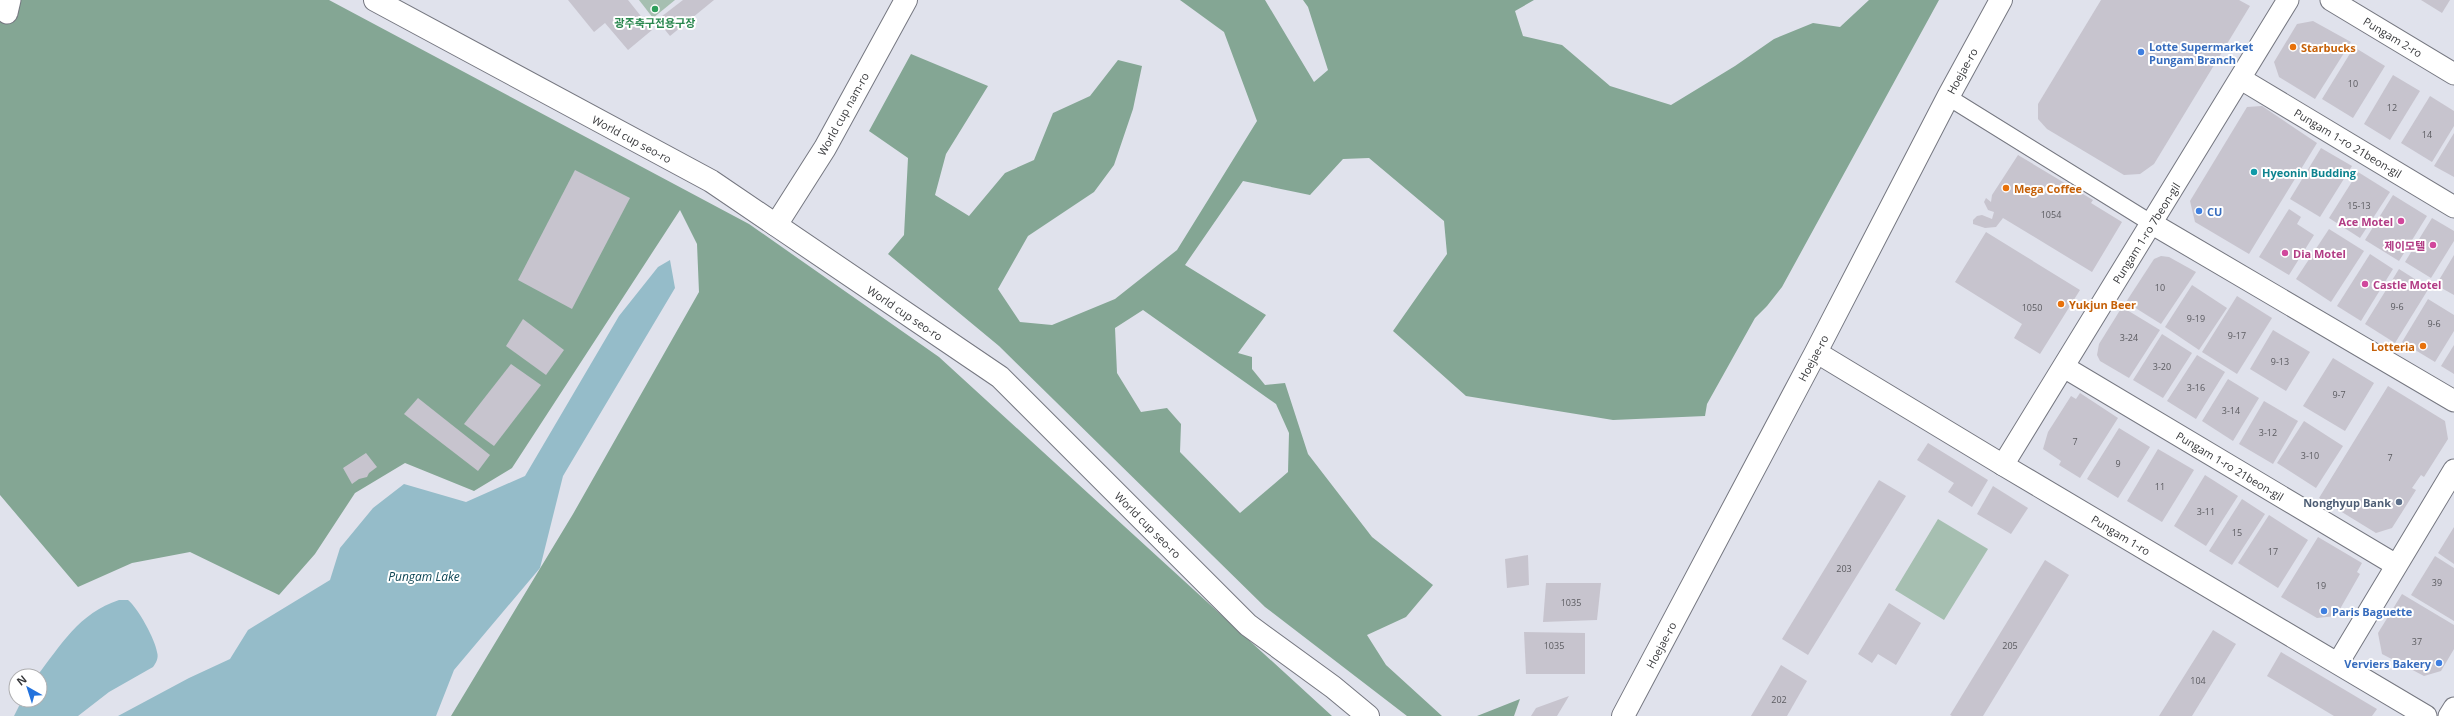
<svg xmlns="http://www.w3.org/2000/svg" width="2454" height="716" viewBox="0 0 2454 716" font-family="'Open Sans','Noto Sans KR',sans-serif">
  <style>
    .green { fill: #a6bfb1 }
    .forest { fill: #84a694; fill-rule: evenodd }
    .water { fill: #95bcc9 }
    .building { fill: #c7c4ce }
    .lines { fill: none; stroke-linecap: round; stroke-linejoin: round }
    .pedestrian-casing { stroke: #757780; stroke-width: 18 }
    .minor-casing { stroke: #757780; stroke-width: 23 }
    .tertiary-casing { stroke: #757780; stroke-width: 24 }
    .secondary-casing { stroke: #757780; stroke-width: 24 }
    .pedestrian { stroke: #fff; stroke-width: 16 }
    .minor { stroke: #fff; stroke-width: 21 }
    .tertiary { stroke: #fff; stroke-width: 22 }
    .secondary { stroke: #fff; stroke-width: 22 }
    .leisure-dot { fill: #2e9e5b; stroke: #fff; stroke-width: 1.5 }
    .food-dot { fill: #e8710a; stroke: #fff; stroke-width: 1.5 }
    .shop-dot { fill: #3f7fe0; stroke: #fff; stroke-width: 1.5 }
    .culture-dot { fill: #0f9aa8; stroke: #fff; stroke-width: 1.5 }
    .hotel-dot { fill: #d1479c; stroke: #fff; stroke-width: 1.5 }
    .service-dot { fill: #5c6f8a; stroke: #fff; stroke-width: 1.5 }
    .labels { text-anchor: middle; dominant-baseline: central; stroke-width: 4; stroke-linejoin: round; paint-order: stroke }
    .number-label { font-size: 9px; fill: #5b5b60 }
    .leisure-label { font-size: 11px; font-weight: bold; fill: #27864d; stroke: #fff }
    .street-label { font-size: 11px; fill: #37383b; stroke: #fff }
    .shop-label { font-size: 11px; font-weight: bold; fill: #366cbe; stroke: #fff; text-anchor: start }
    .food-label { font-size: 11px; font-weight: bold; fill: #c56008; stroke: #fff; text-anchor: start }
    .culture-label { font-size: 11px; font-weight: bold; fill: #0d838f; stroke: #fff; text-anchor: start }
    .hotel-label { font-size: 11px; font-weight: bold; fill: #b23c85; stroke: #fff; text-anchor: end }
    .service-label { font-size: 11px; font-weight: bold; fill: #4e5e75; stroke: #fff; text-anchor: end }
    .water-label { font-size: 12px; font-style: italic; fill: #0e4655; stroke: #fff }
  </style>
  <rect width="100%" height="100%" fill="#e0e2ec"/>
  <!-- green -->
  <g class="green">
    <path d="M639 0H675L653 18Z"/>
    <path d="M1938 519 1988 549 1944 620 1895 590Z"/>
  </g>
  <!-- forest -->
  <g class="forest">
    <path d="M0 0H329L749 224 939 357 1332 716H451L573 514 699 292 697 244 680 210 512 468 474 491 405 463 355 493 315 554 279 595 190 552 132 563 78 587 0 495Z"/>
    <path d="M1180 0H1265L1314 82 1328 70 1308 7 1303 0H1534L1515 11 1523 36 1562 45 1610 86 1671 105 1735 66 1774 39 1813 23 1840 27 1869 0H1939L1782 287 1767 306 1755 318 1707 404 1705 416 1613 420 1466 396 1393 331 1447 254 1444 221 1369 158 1343 159 1310 195 1243 181 1185 265 1266 315 1238 353 1252 357V369L1265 385 1285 383 1308 454 1372 537 1433 585 1406 617 1367 635 1386 665 1442 716H1407L1265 607 999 346 888 254 904 235 908 158 869 131 911 54 988 86 946 154 935 195 969 216 1005 173 1034 160 1053 113 1090 96 1118 60 1142 66 1133 109 1114 165 1094 192 1028 236 998 289 1020 322 1052 325 1115 299 1177 250 1257 121 1224 32ZM1143 310 1276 404 1289 433 1288 472 1240 513 1180 452 1181 424 1167 408 1141 412 1117 373 1115 328Z"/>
    <path d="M1520 699 1514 716H1477Z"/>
  </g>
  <!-- water -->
  <g class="water">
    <path d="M670 260 675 288 563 476 540 568 454 670 436 716H118L189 678 230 659 248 630 330 580 340 548 373 508 404 484 466 502 525 476 619 316 658 267Z"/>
    <path d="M119 600H128C138 608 155 639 157 652 159 658 156 663 153 667L109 692 78 716H14L22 700H40V676H37C61 645 79 613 119 600Z"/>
  </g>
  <!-- building -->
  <g class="building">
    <path d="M568 0H628L652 30 628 50 605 23 594 32Z"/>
    <path d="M683 0H714L670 36 657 20Z"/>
    <path d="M2101 0H2239L2250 6 2154 164 2140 174 2124 175 2047 129 2038 119V104Z"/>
    <path d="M2421 0H2450L2442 13Z"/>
    <path d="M2313 21 2351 42 2315 99 2279 77 2274 62 2297 24Z"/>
    <path d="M2354 47 2385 66 2353 118 2322 99Z"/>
    <path d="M2393 75 2420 91 2390 140 2364 124Z"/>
    <path d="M2430 96 2454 111V126L2432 162 2401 143Z"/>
    <path d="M2262 106 2317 143 2249 254 2195 222 2190 201 2247 107Z"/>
    <path d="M2454 133V177L2434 166Z"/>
    <path d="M2321 148 2352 166 2320 217 2290 199Z"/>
    <path d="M2018 155 2093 200 2091 203 2122 222 2092 272 2003 218 1996 227 1985 228 1973 224V220L1977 216 1982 215 1992 219 1994 212 1988 210 1984 202 1986 198 1991 202 1992 195Z"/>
    <path d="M575 170 630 198 572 309 518 280Z"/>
    <path d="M2358 172 2390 192 2360 238 2329 218Z"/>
    <path d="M2393 195 2427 216 2399 261 2365 240Z"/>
    <path d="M2289 209 2301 217 2297 224 2314 235 2289 275 2259 257Z"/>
    <path d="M2432 218 2454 231V241L2431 278 2405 262Z"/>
    <path d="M2329 229 2364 251 2331 302 2296 279Z"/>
    <path d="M1986 232 2080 290 2040 354 2014 338 2022 324 1955 282Z"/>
    <path d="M2370 254 2393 269 2361 321 2337 306Z"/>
    <path d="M2454 255V295L2436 285Z"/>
    <path d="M2161 256 2169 257 2196 272 2161 324 2126 302 2154 259Z"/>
    <path d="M2399 269 2429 288 2395 343 2365 324Z"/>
    <path d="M2192 285 2227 308 2199 350 2165 327Z"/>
    <path d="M2237 296 2272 318 2237 374 2202 352Z"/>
    <path d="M2428 299 2454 315V331L2435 362 2402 342Z"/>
    <path d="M2122 307 2160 330 2129 378 2100 361 2097 355 2099 344Z"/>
    <path d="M523 319 564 350 546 375 506 346Z"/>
    <path d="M2273 330 2310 352 2286 391 2250 369Z"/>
    <path d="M2162 334 2192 353 2163 398 2133 380Z"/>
    <path d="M2454 345V374L2441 366Z"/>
    <path d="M2197 355 2225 372 2196 419 2167 401Z"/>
    <path d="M2333 358 2374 383 2345 431 2303 406Z"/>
    <path d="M511 364 541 385 494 446 464 424Z"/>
    <path d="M2228 379 2259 398 2233 441 2202 421Z"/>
    <path d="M2388 386 2445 421 2448 439 2424 477 2421 475 2412 488 2416 490 2392 528 2376 533 2319 498Z"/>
    <path d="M2080 393 2118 418 2080 478 2059 465 2061 461 2043 449 2048 432 2071 396 2076 399Z"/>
    <path d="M418 398 490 455 478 471 404 414Z"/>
    <path d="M2264 401 2298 421 2273 464 2239 444Z"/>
    <path d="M2304 421 2343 446 2316 488 2277 463Z"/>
    <path d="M2119 428 2150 447 2118 498 2087 479Z"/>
    <path d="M1928 443 1988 480 1972 507 1948 492 1954 483 1917 460Z"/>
    <path d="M2158 449 2194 470 2162 522 2127 501Z"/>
    <path d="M366 453 377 467 369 473 367 477 359 479 352 484 343 468Z"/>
    <path d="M2205 475 2238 496 2206 546 2174 526Z"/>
    <path d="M1879 480 1906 496 1808 655 1782 639Z"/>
    <path d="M1993 486 2028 508 2011 534 1977 514Z"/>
    <path d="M2242 499 2265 514 2232 565 2209 551Z"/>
    <path d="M2269 515 2308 540 2278 588 2238 563Z"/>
    <path d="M2454 527V564L2438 553Z"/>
    <path d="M2318 537 2362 563 2357 572 2360 574 2336 616 2317 618 2281 597Z"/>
    <path d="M1528 555 1529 585 1507 588 1505 559Z"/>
    <path d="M2435 556 2454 568V621L2411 595Z"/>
    <path d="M2045 560 2069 575 1983 716H1952L1950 715Z"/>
    <path d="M1546 583H1601L1597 620 1543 622Z"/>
    <path d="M2402 594 2454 625V649L2441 671 2424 676 2382 654 2378 633Z"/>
    <path d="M1889 603 1921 623 1896 665 1878 654 1872 663 1858 654Z"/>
    <path d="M2213 630 2236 644 2192 716H2159Z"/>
    <path d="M1524 632 1585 633V674H1526Z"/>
    <path d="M2281 652 2377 709 2372 716H2334L2267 676Z"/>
    <path d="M1781 665 1807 681 1787 716H1751Z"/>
    <path d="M1569 696 1557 716H1531L1536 708Z"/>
  </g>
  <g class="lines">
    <!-- pedestrian casing -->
    <g class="pedestrian-casing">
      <path id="pedestrian" d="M1948 97 2151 223"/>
    </g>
    <!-- minor casing -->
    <g class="minor-casing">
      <g id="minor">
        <path d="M2331 0 2454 74"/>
        <path d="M7 13 10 0"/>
        <path d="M2241 79 2454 207"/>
        <path d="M2151 223 2454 401"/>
        <path d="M1816 352 2003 465 2426 716"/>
        <path d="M2064 367 2396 565"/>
        <path d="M2003 465 2288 0"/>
        <path d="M2338 663 2454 470"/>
        <path d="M2449 716 2454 708"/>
      </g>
    </g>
    <!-- tertiary casing -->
    <g class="tertiary-casing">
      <g id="tertiary">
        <path d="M375 0 711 181 1000 377 1248 625 1333 687 1368 716"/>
        <path d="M776 225 825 148 906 0"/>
      </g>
    </g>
    <!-- secondary casing -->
    <g class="secondary-casing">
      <path id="secondary" d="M1623 716 1816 352 1948 97 2001 0"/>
    </g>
    <!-- pedestrian -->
    <use href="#pedestrian" class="pedestrian"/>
    <!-- minor -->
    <use href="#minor" class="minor"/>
    <!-- tertiary -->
    <use href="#tertiary" class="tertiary"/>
    <!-- secondary -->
    <use href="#secondary" class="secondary"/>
  </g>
  <!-- markers -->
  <circle class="leisure-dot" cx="655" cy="9" r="4"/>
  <g class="food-dot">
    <circle cx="2293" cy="47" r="4"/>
    <circle cx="2006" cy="188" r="4"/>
    <circle cx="2061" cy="304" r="4"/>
    <circle cx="2423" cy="346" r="4"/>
  </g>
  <g class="shop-dot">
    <circle cx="2141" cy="52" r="4"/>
    <circle cx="2199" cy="211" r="4"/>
    <circle cx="2324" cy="611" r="4"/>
    <circle cx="2439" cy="663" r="4"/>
  </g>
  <circle class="culture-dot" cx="2254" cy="172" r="4"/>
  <g class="hotel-dot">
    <circle cx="2401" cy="221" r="4"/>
    <circle cx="2433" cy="245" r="4"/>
    <circle cx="2285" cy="253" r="4"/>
    <circle cx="2365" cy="284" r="4"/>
  </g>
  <circle class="service-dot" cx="2399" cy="502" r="4"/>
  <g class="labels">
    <!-- number labels -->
    <g class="number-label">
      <text x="2353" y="83">10</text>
      <text x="2392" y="107">12</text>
      <text x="2427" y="134">14</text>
      <text x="2359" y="205">15-13</text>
      <text x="2051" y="214">1054</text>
      <text x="2160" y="287">10</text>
      <text x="2397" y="306">9-6</text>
      <text x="2032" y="307">1050</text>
      <text x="2196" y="318">9-19</text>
      <text x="2434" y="323">9-6</text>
      <text x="2237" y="335">9-17</text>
      <text x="2129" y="337">3-24</text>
      <text x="2280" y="361">9-13</text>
      <text x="2162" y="366">3-20</text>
      <text x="2196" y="387">3-16</text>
      <text x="2339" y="394">9-7</text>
      <text x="2231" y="410">3-14</text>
      <text x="2268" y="432">3-12</text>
      <text x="2075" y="441">7</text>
      <text x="2310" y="455">3-10</text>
      <text x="2390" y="457">7</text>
      <text x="2118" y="463">9</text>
      <text x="2160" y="486">11</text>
      <text x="2206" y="511">3-11</text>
      <text x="2237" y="532">15</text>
      <text x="2273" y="551">17</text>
      <text x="1844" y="568">203</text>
      <text x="2437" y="582">39</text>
      <text x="2321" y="585">19</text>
      <text x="1571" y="602">1035</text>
      <text x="2417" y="641">37</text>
      <text x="1554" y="645">1035</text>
      <text x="2010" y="645">205</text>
      <text x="2198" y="680">104</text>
      <text x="1779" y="699">202</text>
    </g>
    <!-- leisure labels -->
    <g class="leisure-label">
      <text x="655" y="22">광주축구전용구장</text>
    </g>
    <!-- street labels -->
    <g class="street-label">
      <text transform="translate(2393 37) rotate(31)">Pungam 2-ro</text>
      <text transform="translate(1962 71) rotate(-61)">Hoejae-ro</text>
      <text transform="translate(843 114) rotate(-61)">World cup nam-ro</text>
      <text transform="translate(632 139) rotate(28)">World cup seo-ro</text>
      <text transform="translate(2348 143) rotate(31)">Pungam 1-ro 21beon-gil</text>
      <text transform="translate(2146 233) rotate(-58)">Pungam 1-ro 7beon-gil</text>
      <text transform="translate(905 313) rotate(34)">World cup seo-ro</text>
      <text transform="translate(1813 358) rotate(-62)">Hoejae-ro</text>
      <text transform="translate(2230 466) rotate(31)">Pungam 1-ro 21beon-gil</text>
      <text transform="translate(1148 525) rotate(45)">World cup seo-ro</text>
      <text transform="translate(2121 535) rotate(31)">Pungam 1-ro</text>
      <text transform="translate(1661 645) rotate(-62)">Hoejae-ro</text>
    </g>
    <!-- shop labels -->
    <g class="shop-label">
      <text x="2149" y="46">Lotte Supermarket<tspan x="2149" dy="13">Pungam Branch</tspan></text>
      <text x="2207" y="211">CU</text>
      <text x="2332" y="611">Paris Baguette</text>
      <text x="2431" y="663" text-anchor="end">Verviers Bakery</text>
    </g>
    <!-- food labels -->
    <g class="food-label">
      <text x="2301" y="47">Starbucks</text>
      <text x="2014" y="188">Mega Coffee</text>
      <text x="2069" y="304">Yukjun Beer</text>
      <text x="2415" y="346" text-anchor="end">Lotteria</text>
    </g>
    <!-- culture labels -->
    <g class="culture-label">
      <text x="2262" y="172">Hyeonin Budding</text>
    </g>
    <!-- hotel labels -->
    <g class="hotel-label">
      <text x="2393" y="221">Ace Motel</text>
      <text x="2425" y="245">제이모텔</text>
      <text x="2293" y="253" text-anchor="start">Dia Motel</text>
      <text x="2373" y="284" text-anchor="start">Castle Motel</text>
    </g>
    <!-- service labels -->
    <g class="service-label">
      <text x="2391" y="502">Nonghyup Bank</text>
    </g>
    <!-- water labels -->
    <g class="water-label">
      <text x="424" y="576">Pungam Lake</text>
    </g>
  </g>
  <!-- north arrow -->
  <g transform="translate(28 688) rotate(321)"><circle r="19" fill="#ffffff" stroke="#afafb1"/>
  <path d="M0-3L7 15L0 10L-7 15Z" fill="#2272dd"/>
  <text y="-6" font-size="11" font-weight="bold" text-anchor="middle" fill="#37383b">N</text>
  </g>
</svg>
